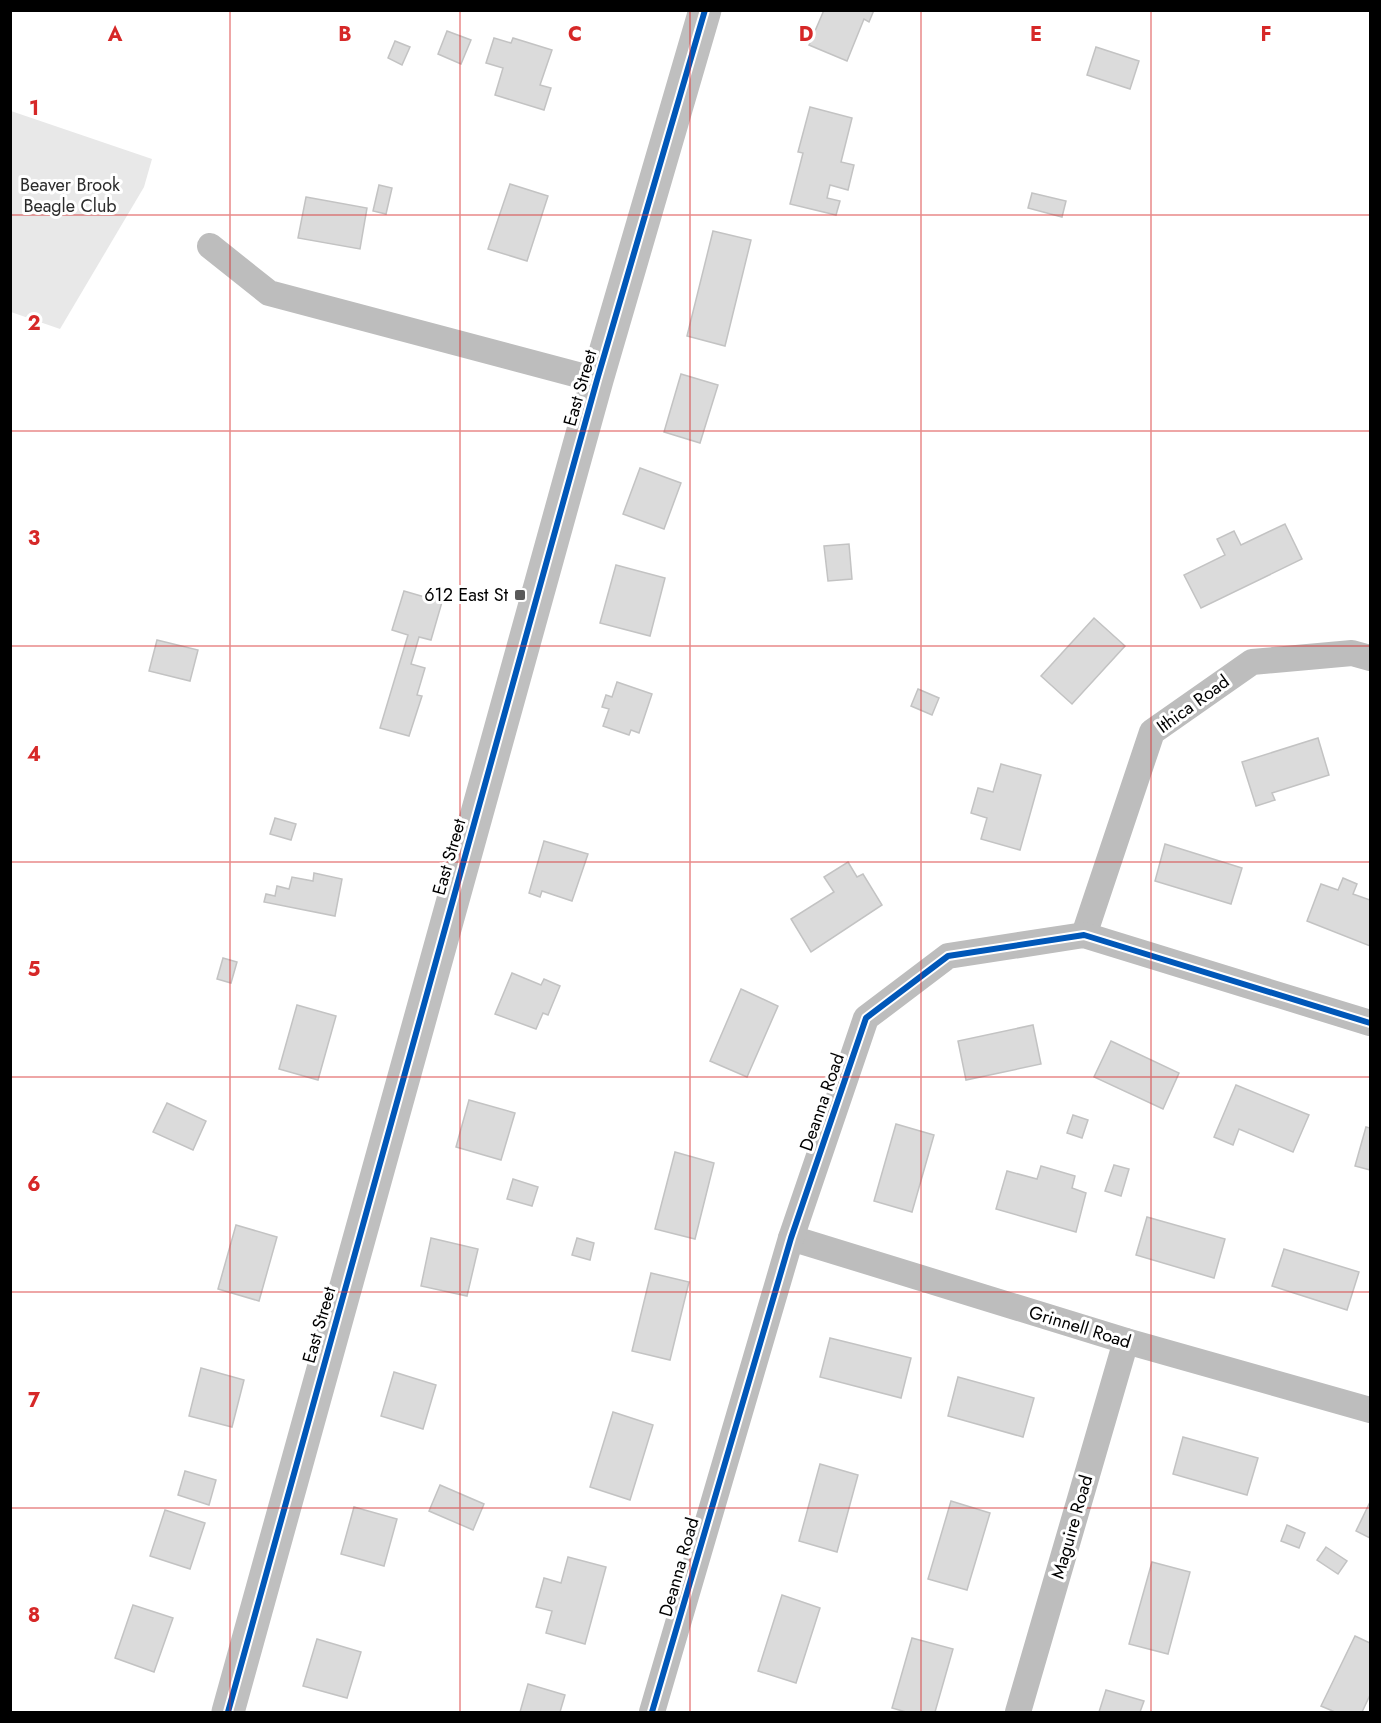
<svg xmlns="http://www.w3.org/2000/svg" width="1381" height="1723" viewBox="0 0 1381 1723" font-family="Jost,sans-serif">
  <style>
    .green { fill: #e8e8e8 }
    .building { fill: #dbdbdb; stroke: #c3c3c3; stroke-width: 1.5 }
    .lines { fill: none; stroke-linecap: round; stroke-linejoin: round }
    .street { stroke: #bdbdbd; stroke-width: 26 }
    .secondary { stroke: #bfbfbf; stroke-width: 33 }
    .cycleway-casing { stroke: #fff; stroke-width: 10 }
    .cycleway { stroke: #0057b8; stroke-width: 6 }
    .grid { fill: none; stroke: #d62828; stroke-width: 1.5; stroke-opacity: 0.55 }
    .poi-dot { fill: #595959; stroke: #fff; stroke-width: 2 }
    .labels { text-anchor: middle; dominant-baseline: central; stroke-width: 6; stroke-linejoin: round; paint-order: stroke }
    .park-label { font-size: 18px; fill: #2c2c2c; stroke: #fff }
    .street-label { font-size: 18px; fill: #000; stroke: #fff }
    .poi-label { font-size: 18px; fill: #000; stroke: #fff; text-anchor: end }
    .grid-label { font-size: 20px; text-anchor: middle; font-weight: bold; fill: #d62828; stroke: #fff; stroke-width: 6; stroke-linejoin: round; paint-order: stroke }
  </style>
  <rect width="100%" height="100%" fill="#fff"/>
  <!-- green -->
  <path class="green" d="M11 111 152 159 144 187 60 329 11 312Z"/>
  <!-- building -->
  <g class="building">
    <path d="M824 10H874L869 22 864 19 847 61 809 45Z"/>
    <path d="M447 31 471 40 461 64 438 54Z"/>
    <path d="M494 38 511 43 513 38 552 50 540 85 551 88 544 110 495 95 503 68 486 63Z"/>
    <path d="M395 41 410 47 402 65 388 58Z"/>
    <path d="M1096 47 1139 61 1130 89 1087 75Z"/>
    <path d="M810 107 852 118 841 162 854 165 848 190 830 185 827 198 840 201 836 215 790 204 803 153 798 152Z"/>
    <path d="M510 184 548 196 527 261 488 249Z"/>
    <path d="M379 185 392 188 386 214 373 211Z"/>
    <path d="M1032 193 1066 201 1062 217 1028 208Z"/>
    <path d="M306 197 367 208 360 249 298 238Z"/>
    <path d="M713 231 751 240 725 346 687 336Z"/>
    <path d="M681 374 718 385 700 443 664 432Z"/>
    <path d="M640 468 681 483 664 529 623 514Z"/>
    <path d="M1285 524 1302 559 1201 608 1184 575 1225 555 1217 539 1234 531 1241 545Z"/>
    <path d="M849 544 852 579 828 581 824 546Z"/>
    <path d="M616 565 665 578 650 636 600 623Z"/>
    <path d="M404 591 442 602 431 640 419 637 411 664 425 668 417 695 422 696 409 736 380 728 408 635 392 630Z"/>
    <path d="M1094 618 1125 646 1072 704 1041 676Z"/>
    <path d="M157 640 198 650 190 681 149 671Z"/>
    <path d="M617 682 652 694 639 733 631 730 629 735 603 726 609 709 602 707 606 695 612 697Z"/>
    <path d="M918 689 939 698 932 715 911 706Z"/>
    <path d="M1318 738 1329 775 1272 793 1275 800 1256 806 1242 762Z"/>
    <path d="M1001 764 1041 775 1020 850 981 839 987 818 971 813 978 788 993 792Z"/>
    <path d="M275 818 296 824 291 840 270 834Z"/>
    <path d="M544 841 588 854 572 901 542 891 540 897 529 893Z"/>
    <path d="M1165 844 1242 868 1231 904 1155 881Z"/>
    <path d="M848 862 857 877 863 874 882 905 811 952 791 919 834 892 824 877Z"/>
    <path d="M314 873 342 879 335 916 264 902 266 894 275 896 277 886 289 889 292 877 313 881Z"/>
    <path d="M1343 878 1357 884 1353 894 1370 900V946L1307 921 1321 884 1338 890Z"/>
    <path d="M223 958 237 962 231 983 217 979Z"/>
    <path d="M512 973 541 985 544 979 560 986 548 1015 543 1013 536 1029 495 1014Z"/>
    <path d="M741 989 778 1006 747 1077 710 1061Z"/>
    <path d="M297 1005 336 1016 318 1080 279 1069Z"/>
    <path d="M1033 1025 1041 1064 966 1080 958 1041Z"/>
    <path d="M1111 1041 1179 1073 1163 1109 1094 1077Z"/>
    <path d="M1236 1085 1309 1115 1293 1152 1239 1129 1233 1145 1214 1137Z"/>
    <path d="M469 1100 515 1113 501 1160 456 1147Z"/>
    <path d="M167 1103 206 1121 193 1150 153 1132Z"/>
    <path d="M1073 1115 1088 1120 1082 1138 1067 1133Z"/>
    <path d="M896 1124 934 1135 912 1212 874 1201Z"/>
    <path d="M1366 1127 1370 1128V1170L1355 1166Z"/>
    <path d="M675 1152 714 1163 695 1239 655 1229Z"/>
    <path d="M1114 1165 1129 1169 1121 1196 1105 1191Z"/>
    <path d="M1041 1166 1075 1176 1072 1188 1086 1193 1076 1232 996 1209 1007 1171 1037 1179Z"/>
    <path d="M513 1179 538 1187 532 1206 507 1199Z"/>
    <path d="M1147 1217 1225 1239 1214 1278 1136 1255Z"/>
    <path d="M236 1225 277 1237 259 1301 218 1289Z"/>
    <path d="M431 1238 478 1249 467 1296 421 1286Z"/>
    <path d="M577 1238 594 1243 590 1260 572 1255Z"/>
    <path d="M1284 1249 1359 1272 1347 1310 1272 1286Z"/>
    <path d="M651 1273 689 1282 670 1360 632 1351Z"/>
    <path d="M830 1338 911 1358 901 1398 820 1377Z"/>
    <path d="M201 1368 244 1380 232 1427 189 1416Z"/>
    <path d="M394 1372 436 1385 423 1429 381 1416Z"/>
    <path d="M958 1377 1034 1398 1023 1437 948 1416Z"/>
    <path d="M613 1412 653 1425 630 1500 590 1487Z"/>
    <path d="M1183 1437 1258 1458 1247 1495 1173 1474Z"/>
    <path d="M820 1464 858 1475 837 1552 799 1541Z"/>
    <path d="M185 1471 216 1480 209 1505 178 1495Z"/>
    <path d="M440 1485 484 1504 473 1530 429 1511Z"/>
    <path d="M951 1501 990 1513 967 1590 928 1579Z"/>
    <path d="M1370 1502V1538L1356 1531Z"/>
    <path d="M354 1507 397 1519 384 1566 341 1554Z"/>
    <path d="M165 1510 205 1523 190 1569 150 1556Z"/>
    <path d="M1287 1525 1305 1533 1299 1548 1281 1541Z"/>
    <path d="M1326 1547 1347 1561 1338 1574 1317 1560Z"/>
    <path d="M568 1557 606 1567 585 1644 546 1633 552 1611 536 1607 544 1578 561 1583Z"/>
    <path d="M1152 1562 1190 1572 1168 1654 1129 1644Z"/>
    <path d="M782 1595 820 1608 796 1683 758 1671Z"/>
    <path d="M133 1605 173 1618 154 1672 115 1658Z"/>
    <path d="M1355 1636 1370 1643V1695L1362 1712H1335L1321 1706Z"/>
    <path d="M912 1638 953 1649 935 1712H906L892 1708Z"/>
    <path d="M317 1639 361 1652 347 1698 303 1686Z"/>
    <path d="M528 1684 565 1695 560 1712H520Z"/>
    <path d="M1106 1690 1144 1701 1140 1712H1099Z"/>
  </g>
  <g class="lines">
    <!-- street -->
    <g class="street">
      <path d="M210 246 269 293 597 380"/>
      <path d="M1084 935 1152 732 1252 662 1352 653 1370 658"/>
      <path d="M791 1238 1126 1341 1370 1410"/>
      <path d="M652 1712 791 1238 866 1018 948 956 1084 935 1370 1023"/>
      <path d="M1018 1712 1126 1341"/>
    </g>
    <!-- secondary -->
    <path class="secondary" d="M228 1712 597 380 705 10"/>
    <!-- cycleway casing -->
    <g class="cycleway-casing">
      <g id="cycleway">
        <path d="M228 1712 597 380 705 10"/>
        <path d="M652 1712 791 1238 866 1018 948 956 1084 935 1370 1023"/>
      </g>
    </g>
    <!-- cycleway -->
    <use href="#cycleway" class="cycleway"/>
  </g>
  <!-- grid -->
  <path class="grid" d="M230 10V1712M460 10V1712M690 10V1712M921 10V1712M1151 10V1712M10 215H1370M10 431H1370M10 646H1370M10 862H1370M10 1077H1370M10 1292H1370M10 1508H1370"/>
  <!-- markers -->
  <rect class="poi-dot" x="514" y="589" width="12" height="12" rx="3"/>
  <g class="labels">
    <!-- park labels -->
    <g class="park-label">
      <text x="70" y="185">Beaver Brook<tspan x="70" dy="21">Beagle Club</tspan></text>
    </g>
    <!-- street labels -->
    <g class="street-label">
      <text transform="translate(580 388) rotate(-74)">East Street</text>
      <text transform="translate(1193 704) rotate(-36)">Ithica Road</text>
      <text transform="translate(449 857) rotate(-74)">East Street</text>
      <text transform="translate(822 1102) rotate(-71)">Deanna Road</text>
      <text transform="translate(319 1325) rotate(-74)">East Street</text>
      <text transform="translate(1080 1327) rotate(17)">Grinnell Road</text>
      <text transform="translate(1072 1527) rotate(-74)">Maguire Road</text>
      <text transform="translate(679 1567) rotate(-74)">Deanna Road</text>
    </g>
    <!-- poi labels -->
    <g class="poi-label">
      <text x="508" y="595">612 East St</text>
    </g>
  </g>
  <g class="grid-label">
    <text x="115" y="41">A</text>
    <text x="345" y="41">B</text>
    <text x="575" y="41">C</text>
    <text x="806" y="41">D</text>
    <text x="1036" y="41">E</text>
    <text x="1266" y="41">F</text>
    <text x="34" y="115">1</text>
    <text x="34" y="330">2</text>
    <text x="34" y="545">3</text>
    <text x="34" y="761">4</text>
    <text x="34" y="976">5</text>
    <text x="34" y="1191">6</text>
    <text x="34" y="1407">7</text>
    <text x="34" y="1622">8</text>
  </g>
  <!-- border -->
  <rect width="1381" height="1723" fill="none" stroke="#000000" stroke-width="24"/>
</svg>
